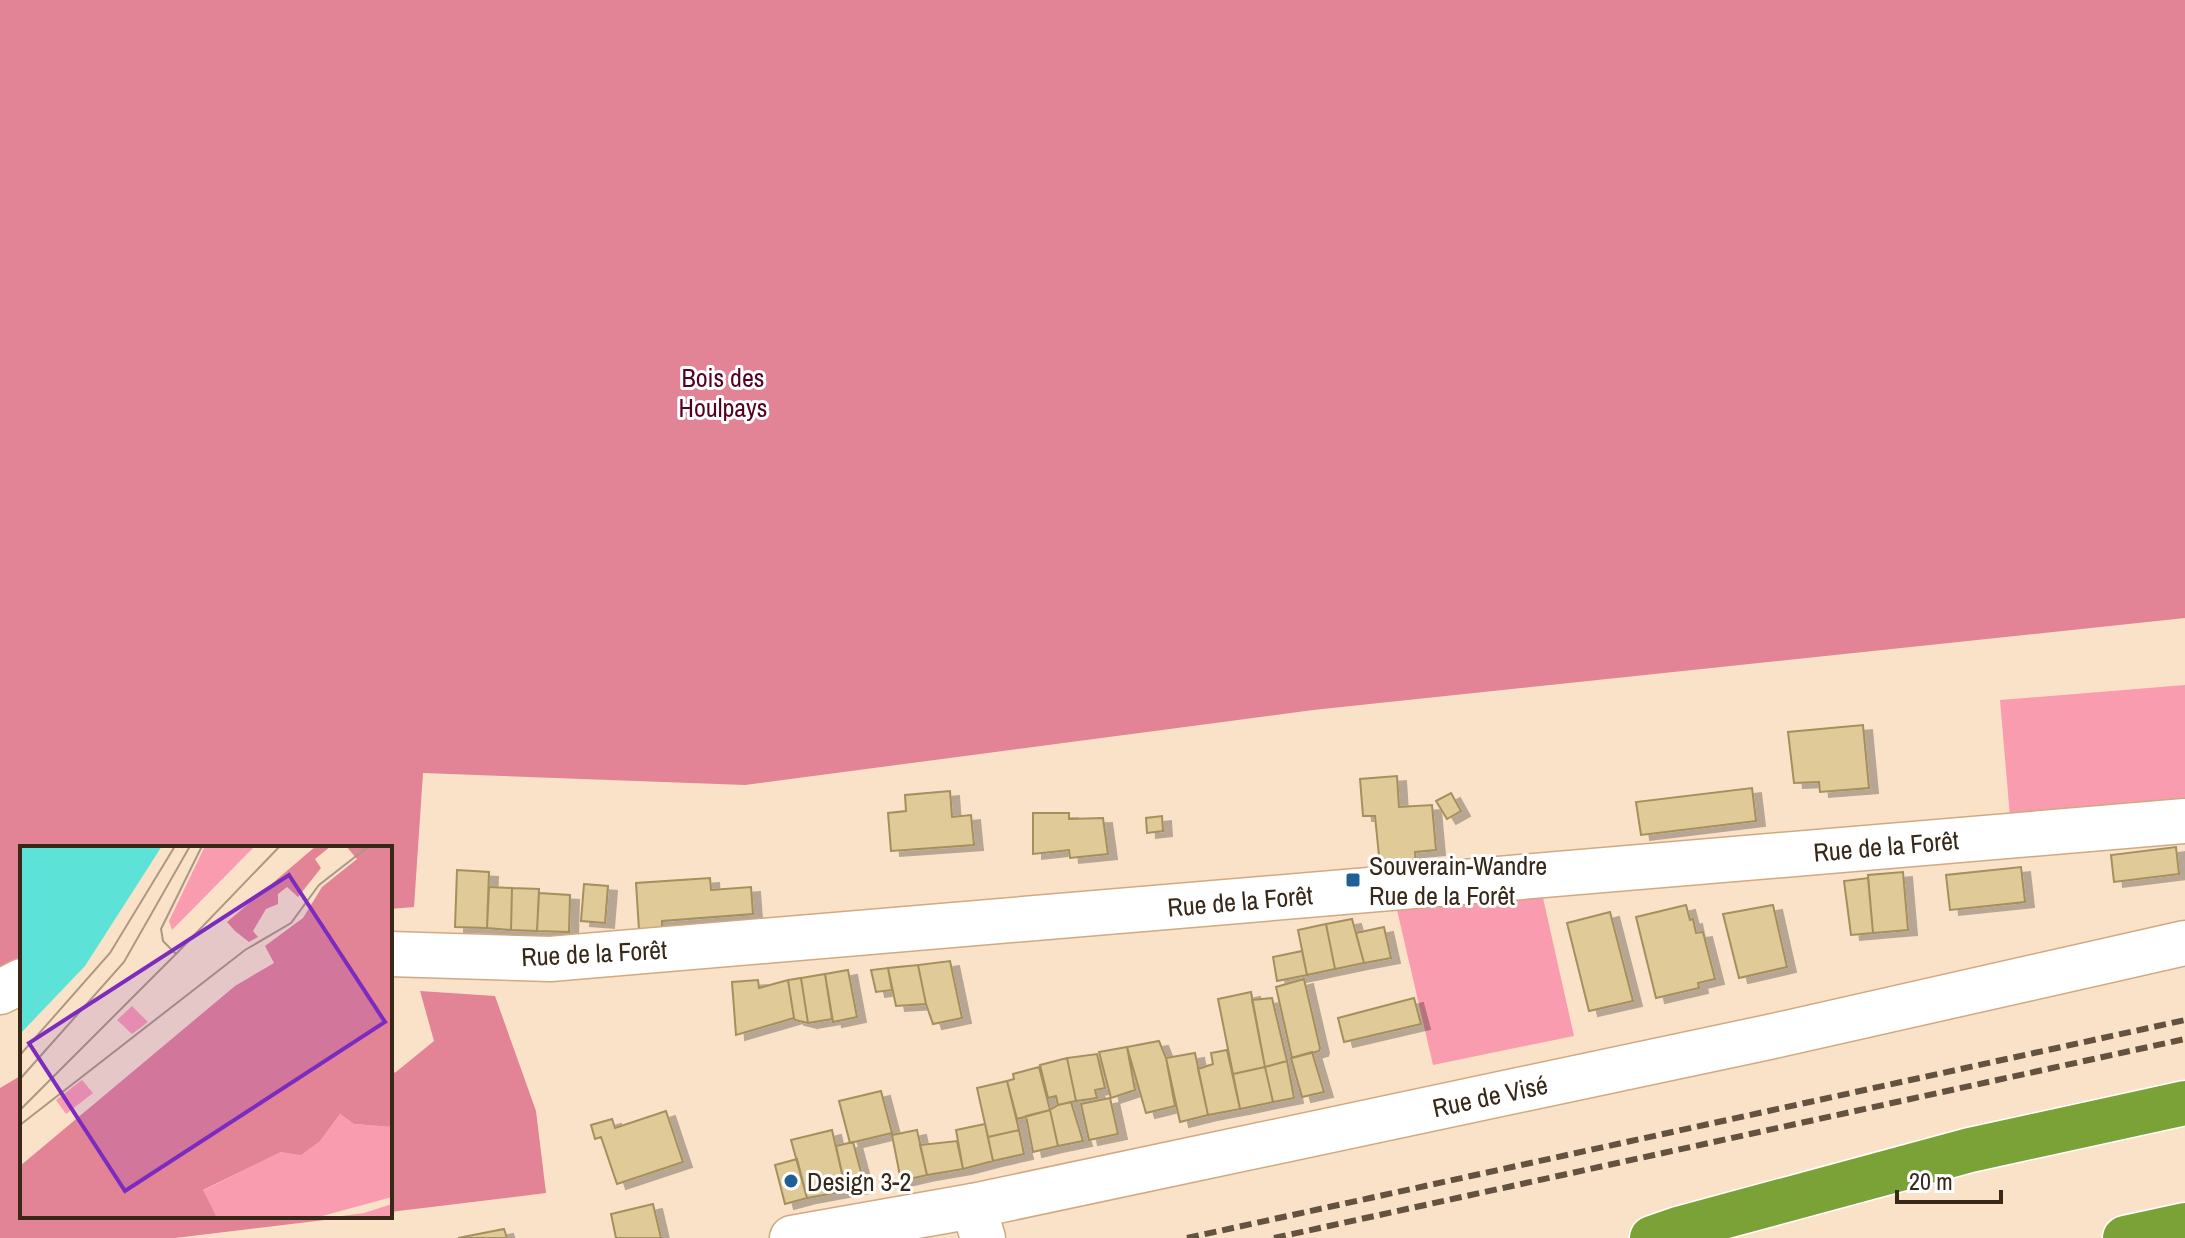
<svg xmlns="http://www.w3.org/2000/svg" width="2185" height="1238" viewBox="0 0 2185 1238" font-family="'Archivo Narrow',sans-serif">
<style>
.green{fill:#fa9caf}
.forest{fill:#e28396}
.building{fill:#e0ca97;stroke:#a48f5e;stroke-width:2;filter:url(#shadow)}
.lines{fill:none;stroke-linecap:round;stroke-linejoin:round}
.tertiary-casing{stroke:#d1a981;stroke-width:47}
.secondary-casing{stroke:#d1a981;stroke-width:47}
.motorway-casing{stroke:#fff;stroke-width:47}
.tertiary{stroke:#fff;stroke-width:44}
.secondary{stroke:#fff;stroke-width:44}
.motorway{stroke:#7aa237;stroke-width:44}
.rail{stroke:#645240;stroke-width:6;stroke-dasharray:12 6;stroke-linecap:butt}
.poi-dot{fill:#1e6096;stroke:#fff;stroke-width:3}
.labels{text-anchor:middle;dominant-baseline:central;stroke-width:6;stroke-linejoin:round;paint-order:stroke}
.park-label{font-size:26px;fill:#550020;stroke:#fff}
.street-label{font-size:26px;fill:#372818;stroke:#fff}
.poi-label{font-size:26px;fill:#372818;stroke:#fff;text-anchor:start}
.inset-road{fill:none;stroke:#ac9882;stroke-width:2}
.view{fill:#7b2cbf;fill-opacity:0.15;stroke:#7b2cbf;stroke-width:4}
.inset-edge{fill:none;stroke:#372818;stroke-width:4}
</style>
<defs>
<filter id="shadow"><feDropShadow dx="9" dy="5" stdDeviation="0" flood-color="#0004"/></filter>
</defs>
<rect width="100%" height="100%" fill="#fae2c9"/>
<path class="green" d="M2185,685V804L2010,817L2000,700Z
M1543,898L1574,1036L1433,1065L1397,910Z"/>
<path class="forest" d="M0,0H2185V618L1313,710L745,785L423,773L414,907L390,909V848H22V958L0,968Z
M420,991L495,996L536,1111L546,1193L390,1212V1074L396,1072L434,1041Z
M22,1075V1216H358L175,1238H0V1088Z"/>
<path class="building" d="M1863,725L1869,788L1820,792L1819,782L1794,783L1788,732Z
M1397,776L1399,807L1432,805L1436,850L1415,852L1416,864L1380,866L1375,816H1363L1360,779Z
M1752,788L1756,821L1641,835L1636,802Z
M950,791L952,817L971,815L974,845L891,851L888,813L906,811L905,795Z
M1451,793L1461,811L1447,819L1436,801Z
M1033,813H1069V819L1103,818L1108,854L1070,858L1069,850L1033,854Z
M1162,816L1163,831L1147,833L1146,818Z
M2176,847L2179,874L2114,882L2111,855Z
M2021,867L2025,902L1950,910L1946,875Z
M457,870L489,872L487,928L455,927Z
M1903,872L1908,930L1873,933L1868,875Z
M710,878L711,890L751,887L753,914L662,921V928L639,930L636,883Z
M1868,878L1873,933L1851,935L1844,881Z
M584,884L608,886L605,923L581,921Z
M489,887L512,888L511,930L487,928Z
M512,888L539,889L537,931L511,930Z
M539,893L570,895L569,932L537,931Z
M1686,905L1690,920L1693,919L1696,933L1703,932L1715,979L1698,983L1699,988L1656,998L1636,917Z
M1773,905L1787,967L1739,978L1723,914Z
M1610,912L1633,1001L1589,1011L1567,923Z
M1352,919L1364,963L1335,969L1326,924Z
M1326,924L1335,969L1307,975L1298,930Z
M1384,927L1391,958L1364,963L1356,933Z
M1302,951L1307,975L1277,981L1273,957Z
M950,961L962,1018L933,1024L926,1004L918,965Z
M918,965L926,1004L896,1006L888,968Z
M888,968L892,990L876,992L871,970Z
M848,970L857,1017L833,1022L825,974Z
M825,974L832,1019L808,1023L801,978Z
M801,978L808,1023L795,1020L794,1018L788,980Z
M1304,979L1320,1048L1319,1051L1292,1058L1276,987Z
M758,980L759,988L788,980L794,1018L736,1035L732,982Z
M1251,992L1265,1067L1233,1074L1218,999Z
M1272,998L1287,1061L1265,1067L1252,1000Z
M1414,998L1421,1024L1344,1042L1338,1018Z
M1159,1041L1166,1058L1175,1106L1146,1113L1127,1047Z
M1127,1047L1135,1090L1111,1098L1099,1052Z
M1227,1050L1240,1109L1208,1115L1198,1069L1213,1064L1211,1053Z
M1312,1052L1324,1092L1302,1097L1291,1058Z
M1195,1053L1208,1115L1180,1122L1166,1058Z
M1097,1054L1105,1088L1095,1090L1097,1098L1076,1101L1067,1058Z
M1067,1058L1076,1101L1058,1105L1056,1096L1048,1098L1040,1065Z
M1287,1061L1294,1098L1273,1102L1265,1067Z
M1039,1067L1050,1110L1017,1119L1007,1081L1014,1079L1013,1074Z
M1265,1067L1273,1102L1240,1109L1233,1074Z
M1007,1081L1019,1130L988,1137L977,1088Z
M881,1091L892,1133L850,1143L839,1101Z
M1110,1098L1118,1134L1089,1140L1081,1104Z
M1071,1102L1083,1141L1058,1146L1050,1110L1058,1105Z
M1050,1110L1058,1146L1033,1152L1026,1116Z
M666,1111L683,1162L617,1184L601,1137L595,1139L591,1125L612,1119L615,1128Z
M985,1124L993,1161L963,1169L956,1130Z
M832,1130L846,1191L807,1198L791,1140Z
M917,1130L927,1175L901,1181L892,1135Z
M1019,1130L1024,1154L993,1161L988,1137Z
M957,1141L963,1169L927,1175L920,1145Z
M853,1142L865,1187L846,1191L836,1146Z
M797,1159L807,1198L785,1204L775,1165Z
M653,1204L661,1238H616L611,1214Z
M504,1229L507,1238H458Z"/>
<g class="lines">
<g class="tertiary-casing">
<path id="tertiary" d="M792,1238L973,1206"/>
</g>
<g class="secondary-casing">
<path id="secondary" d="M390,954L550,959L2185,821
M0,992L22,981
M983,1238L973,1206L1769,1037L2185,943"/>
</g>
<g class="motorway-casing">
<path id="motorway" d="M1652,1238L1678,1229L1970,1150L2185,1103
M2125,1238L2185,1225"/>
</g>
<use href="#tertiary" class="tertiary"/>
<use href="#secondary" class="secondary"/>
<use href="#motorway" class="motorway"/>
<path class="rail" d="M1187,1238L2185,1020
M1274,1238L2185,1039"/>
</g>
<g class="poi-dot">
<rect x="1345" y="872" width="16" height="16" rx="4"/>
<circle cx="791" cy="1181" r="8"/>
</g>
<g class="labels">
<g class="park-label">
<text x="723" y="377">Bois des<tspan x="723" dy="30">Houlpays</tspan></text>
</g>
<g class="street-label">
<text transform="translate(1886 846) rotate(-5)">Rue de la Forêt</text>
<text transform="translate(1240 901) rotate(-5)">Rue de la Forêt</text>
<text transform="translate(594 953) rotate(-3)">Rue de la Forêt</text>
<text transform="translate(1490 1096) rotate(-12)">Rue de Visé</text>
</g>
<g class="poi-label">
<text x="1369" y="865">Souverain-Wandre<tspan x="1369" dy="30">Rue de la Forêt</tspan></text>
<text x="807" y="1181">Design 3-2</text>
</g>
</g>
<g transform="translate(20 846)">
<rect width="372" height="372" fill="#fae2c9"/>
<path d="M185,0H235L152,84L149,75ZM112,160L128,176L112,188L97,174ZM62,234L73,247L46,268L36,254ZM320,268L334,278L372,281V351L295,372H197L182,345L261,306L300,295ZM372,358V372H307L344,367Z" fill="#fa9caf"/>
<path d="M296,0H311L295,13L301,22L278,51L267,41L258,48V58L246,63L233,85L238,91L229,96L215,85L207,76ZM326,0H372V281L334,278L320,268L300,295L281,309L261,306L183,344L197,372H0V320L215,140L254,117L245,100L283,72L302,41L337,13Z" fill="#e28396"/>
<path d="M0,0H142L65,120L0,188Z" fill="#5ce2d7"/>
<path class="inset-road" d="M156,108L260,0M0,209L90,107L155,0M0,233L104,116L170,0M0,264L156,108L143,95L141,83L182,0M0,279L225,104L271,77L299,39L349,0"/>
<path class="view" d="M269,29L365,176L105,345L9,197Z"/>
<rect width="372" height="372" class="inset-edge"/>
</g>
<path d="M1897 1190v12h104v-12" fill="none" stroke="#372818" stroke-width="4"/>
<text x="1909" y="1190" font-size="24" fill="#372818" stroke="#ffffff" stroke-width="6" paint-order="stroke">20 m</text>
</svg>
